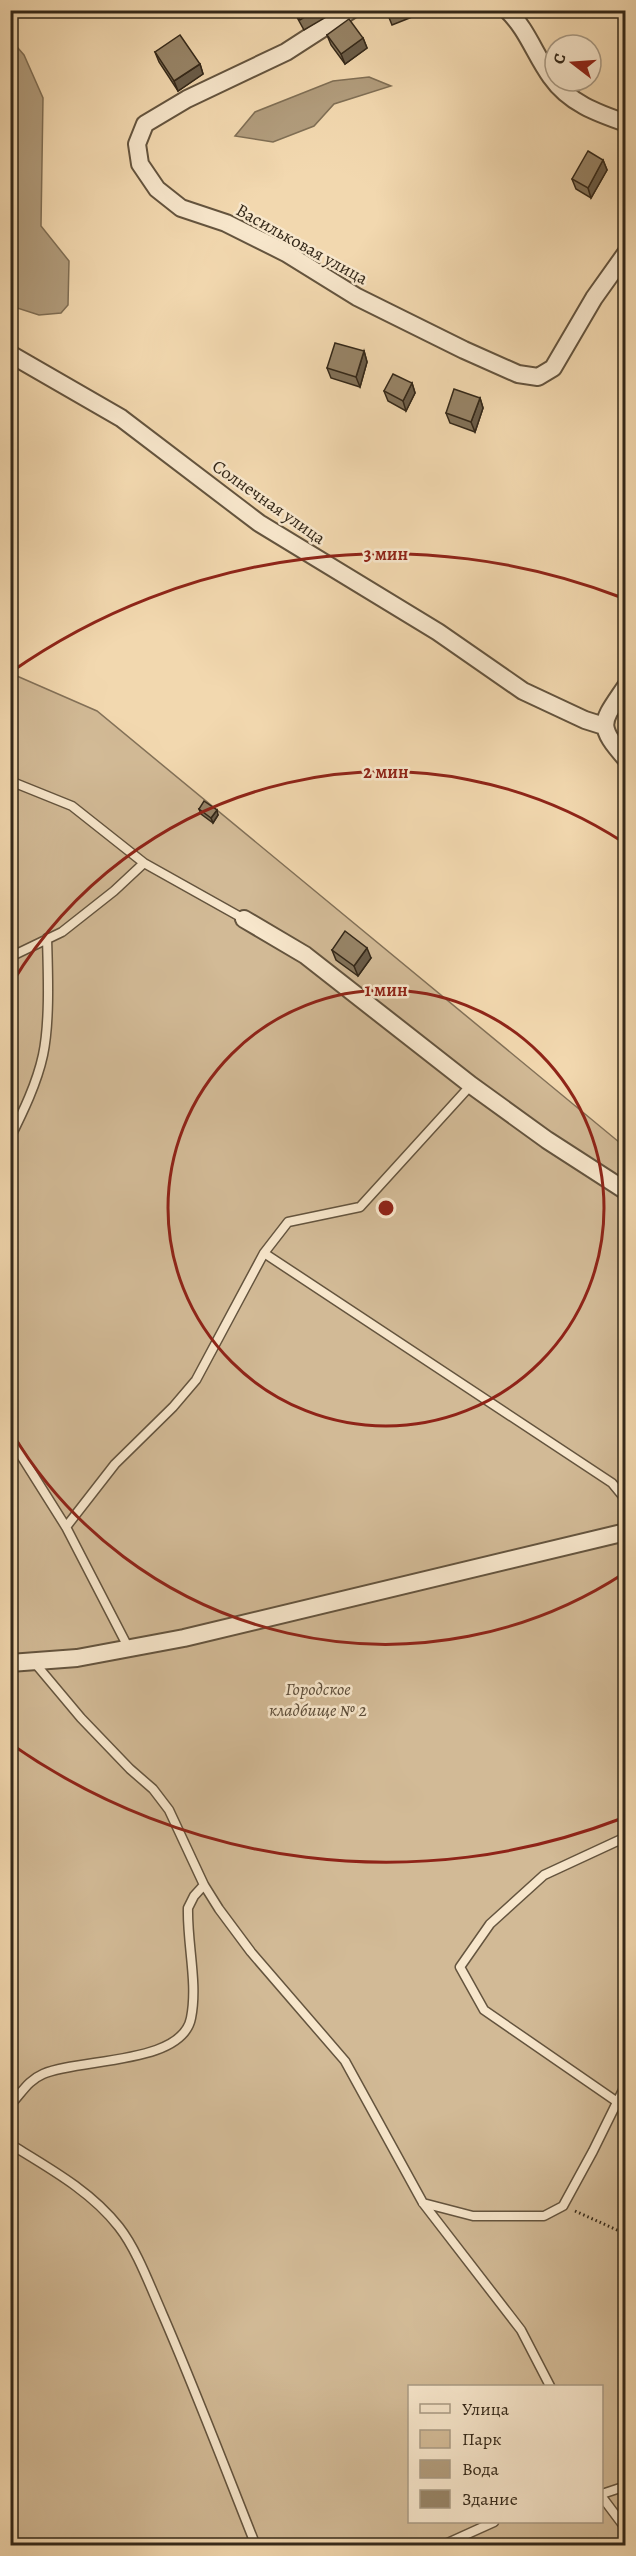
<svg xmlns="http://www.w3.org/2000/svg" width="636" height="2556" viewBox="0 0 636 2556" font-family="Alegreya,serif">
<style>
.green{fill:#d2ba96;stroke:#837158;stroke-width:1.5;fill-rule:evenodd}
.water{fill:#b19c7c;stroke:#7f6e54;stroke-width:1.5}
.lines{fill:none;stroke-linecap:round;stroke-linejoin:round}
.service-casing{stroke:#64543e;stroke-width:11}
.minor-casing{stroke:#64543e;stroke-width:20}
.path{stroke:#342819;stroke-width:3;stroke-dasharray:1.5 3;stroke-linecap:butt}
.service{stroke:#f7e6cb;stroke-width:8}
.minor{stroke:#f7e6cb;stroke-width:16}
.wall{fill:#827259;stroke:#342819;stroke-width:1.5}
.shaded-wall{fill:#6a5c48;stroke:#342819;stroke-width:1.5}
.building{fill:#978467;stroke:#342819;stroke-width:1.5}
.ring{fill:none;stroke:#8f2418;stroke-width:3}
.labels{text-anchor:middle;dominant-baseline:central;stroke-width:5;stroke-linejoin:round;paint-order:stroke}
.street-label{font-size:18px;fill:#342819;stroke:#f7e6cb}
.park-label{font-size:18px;font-style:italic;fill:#5c4c38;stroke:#f7e6cb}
.centre{fill:#8f2418;stroke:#f7e6cb;stroke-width:3}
.ring-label{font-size:18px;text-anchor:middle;font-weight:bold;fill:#8f2418;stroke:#f7e6cb;stroke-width:5;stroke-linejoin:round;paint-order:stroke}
</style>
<rect width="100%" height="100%" fill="#f2d8af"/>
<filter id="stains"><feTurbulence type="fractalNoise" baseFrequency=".00333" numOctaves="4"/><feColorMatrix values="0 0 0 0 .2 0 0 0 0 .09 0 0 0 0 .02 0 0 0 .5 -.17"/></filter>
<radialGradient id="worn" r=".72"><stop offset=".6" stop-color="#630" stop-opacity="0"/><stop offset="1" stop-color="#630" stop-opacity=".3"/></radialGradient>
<path class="green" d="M10,673L97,711L625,1147V2545H11ZM410,2386H602V2522H410Z"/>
<path class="water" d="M11,40L24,55L43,98L41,226L69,261L68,305L61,313L39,315L11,306Z
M369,77L391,86L334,104L314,126L273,142L235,136L255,112L333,81Z"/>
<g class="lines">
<g class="service-casing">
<path id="service" d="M10,781L72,806L144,863
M10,957L62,932L114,891L144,863L244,919
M10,1138C23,1112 37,1083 43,1055C50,1022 48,973 47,938
M264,1253L612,1483L626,1500
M10,1438L66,1527L128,1647
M66,1527L115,1464L173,1407L196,1380L264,1253L288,1222L360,1207L471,1085
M34,1662L81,1718L130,1769L153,1789L169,1810L204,1885L219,1909L251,1952L345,2061L423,2203L521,2330L550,2386
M626,1837L544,1875L490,1924L460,1967L484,2010L626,2108
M10,2105C22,2093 27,2081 43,2074C79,2058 182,2065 191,2018C198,1983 187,1944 188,1908L194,1896L204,1885
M10,2144C49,2168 91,2191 119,2227C137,2250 150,2286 162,2313C195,2389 225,2468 256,2546
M423,2203L473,2216H544L563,2206L593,2151L626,2084
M602,2494L626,2486
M602,2497L626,2529
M441,2546L494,2522"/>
</g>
<g class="minor-casing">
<path id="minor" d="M351,10L286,52L187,99L145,124L137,144L140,164L157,189L181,208L226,223L286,253L357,297L464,350L518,374L538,377L553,368L594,298L626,253
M507,10C527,29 535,55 551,77C569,103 597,113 626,123
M10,354L121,418L259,523L438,632L523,691L585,720L604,726
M626,686C602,722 595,724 626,759
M244,919L305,955L471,1085L547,1140L626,1191
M10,1663L77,1658L184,1638L626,1532"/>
</g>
<path class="path" d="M575,2211L626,2234"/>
<use href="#service" class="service"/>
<use href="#minor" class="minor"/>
</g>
<path class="wall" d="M293,10H326L328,16L304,30Z
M386,10H409L412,17L392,25Z
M327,35L363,38L367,48L345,64L331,45Z
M155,52L200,64L203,74L178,91L159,62Z
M603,160L607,170L591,198L576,189L572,179Z
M364,351L367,362L360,387L331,378L327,368Z
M412,383L415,393L406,411L388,401L384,391Z
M480,398L483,408L475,432L450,423L446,413Z
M199,809L218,815L213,823L201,814Z
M332,950L371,958L358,976L336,960Z"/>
<path class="shaded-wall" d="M363,38L367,48L345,64L341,54Z
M200,64L203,74L178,91L174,81Z
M603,160L607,170L591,198L588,188Z
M364,351L367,362L360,387L356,377Z
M412,383L415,393L406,411L403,401Z
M480,398L483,408L475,432L471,422Z
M217,810L218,815L213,823L211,818Z
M367,948L371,958L358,976L354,966Z"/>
<path class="building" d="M295,10H316L300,20Z
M387,10H400L388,15Z
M349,19L363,38L341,54L327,35Z
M180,35L200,64L174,81L155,52Z
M588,151L603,160L588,188L572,179Z
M335,343L364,351L356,377L327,368Z
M393,374L412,383L403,401L384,391Z
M454,389L480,398L471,422L446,413Z
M204,801L217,810L211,818L199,809Z
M345,931L367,948L354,966L332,950Z"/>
<g class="ring">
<circle cx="386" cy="1208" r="218"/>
<path d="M623 1574A436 436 0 0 1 12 1433M12 983A436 436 0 0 1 623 842"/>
<path d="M620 1819A654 654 0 0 1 11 1744M11 672A654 654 0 0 1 620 597"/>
</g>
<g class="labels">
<g class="street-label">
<text transform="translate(302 244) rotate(29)">Васильковая улица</text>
<text transform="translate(269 502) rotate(35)">Солнечная улица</text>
</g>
<g class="park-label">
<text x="318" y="1689">Городское<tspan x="318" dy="21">кладбище № 2</tspan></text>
</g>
</g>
<circle cx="386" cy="1208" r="9" class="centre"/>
<g class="ring-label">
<text x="386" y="560">3 мин</text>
<text x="386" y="778">2 мин</text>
<text x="386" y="996">1 мин</text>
</g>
<rect width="636" height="2556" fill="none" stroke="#f2d8af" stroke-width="36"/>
<rect x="12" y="12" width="612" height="2532" fill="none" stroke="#342819" stroke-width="3"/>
<rect x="18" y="18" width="600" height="2520" fill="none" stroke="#342819" stroke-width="1.5"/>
<rect x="408" y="2385" width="195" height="138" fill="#f7e6cb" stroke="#a99a84" stroke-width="1.5"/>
<rect x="420" y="2404" width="30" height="9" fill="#f7e6cb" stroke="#a99a84" stroke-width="1.5"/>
<text x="462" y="2415" font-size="18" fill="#342819">Улица</text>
<rect x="420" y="2430" width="30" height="18" fill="#d2ba96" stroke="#a99a84" stroke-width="1.5"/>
<text x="462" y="2445" font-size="18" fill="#342819">Парк</text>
<rect x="420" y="2460" width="30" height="18" fill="#b19c7c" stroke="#a99a84" stroke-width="1.5"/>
<text x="462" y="2475" font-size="18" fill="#342819">Вода</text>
<rect x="420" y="2490" width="30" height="18" fill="#978467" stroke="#a99a84" stroke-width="1.5"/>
<text x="462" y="2505" font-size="18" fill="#342819">Здание</text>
<g transform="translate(573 63) rotate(287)"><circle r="28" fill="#f7e6cb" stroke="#a99a84" stroke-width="1.5"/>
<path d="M0-4.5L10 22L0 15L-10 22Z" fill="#8f2418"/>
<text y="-9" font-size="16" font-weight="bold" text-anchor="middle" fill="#342819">С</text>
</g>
<rect width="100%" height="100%" filter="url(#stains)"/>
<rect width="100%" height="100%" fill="url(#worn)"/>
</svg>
